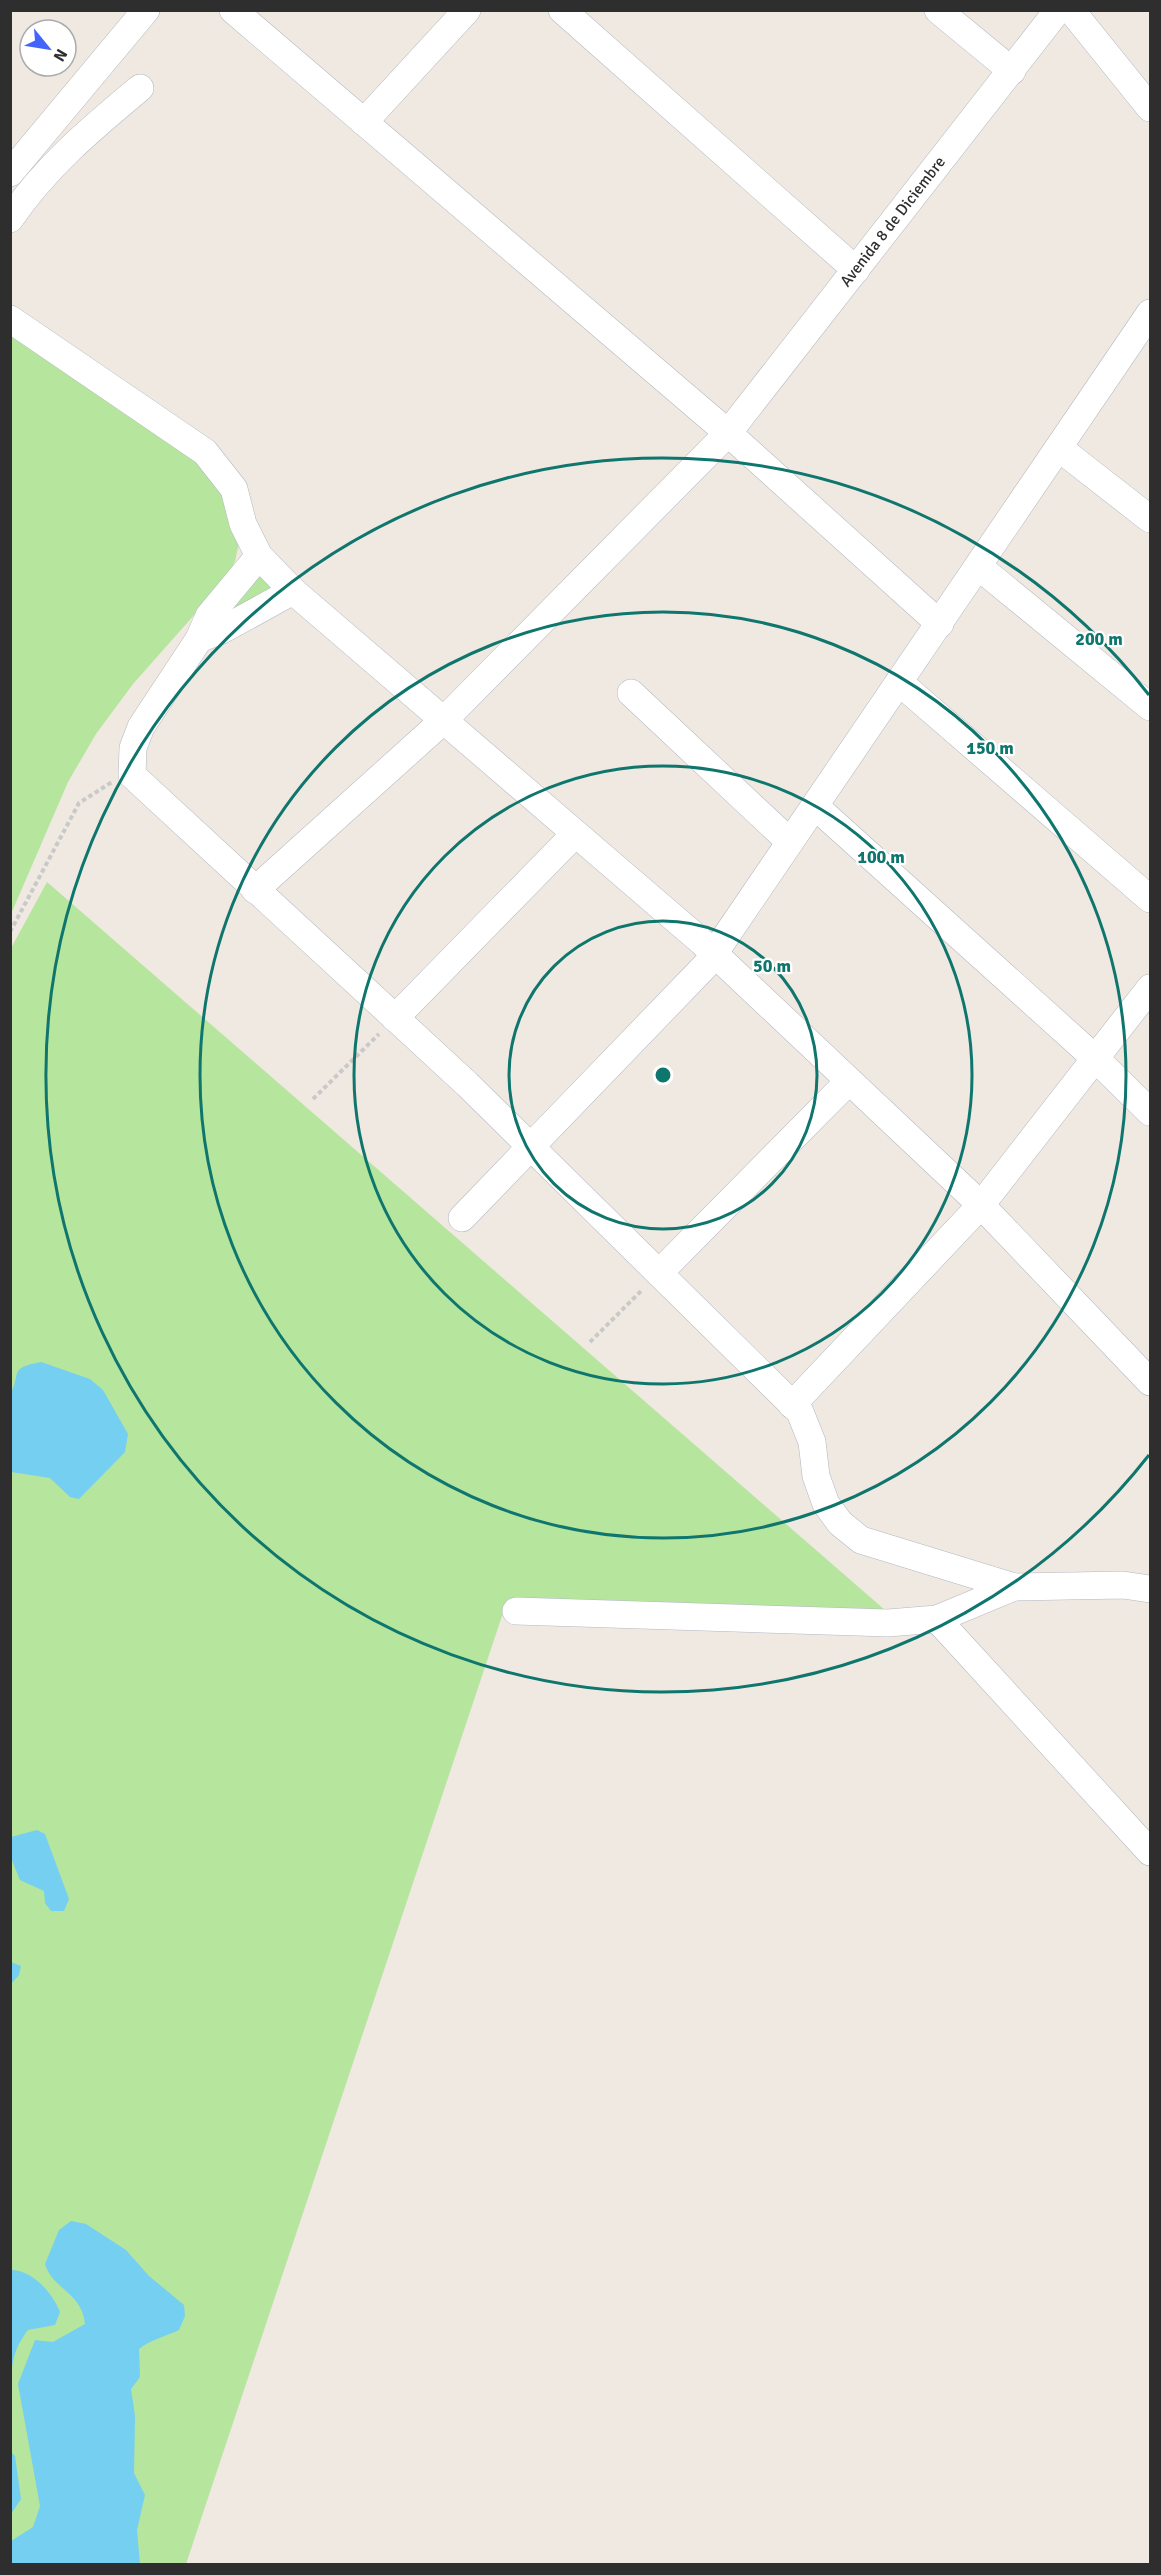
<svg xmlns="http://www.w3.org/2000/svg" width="1161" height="2575" viewBox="0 0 1161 2575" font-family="Signika,sans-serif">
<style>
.green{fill:#b6e59e}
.water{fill:#75cff0}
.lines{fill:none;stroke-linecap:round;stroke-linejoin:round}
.minor-casing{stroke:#b4b7c1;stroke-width:28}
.path{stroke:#c9c9c9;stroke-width:4;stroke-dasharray:4.5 3;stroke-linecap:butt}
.minor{stroke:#fff;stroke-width:27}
.ring{fill:none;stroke:#0f766e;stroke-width:3}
.labels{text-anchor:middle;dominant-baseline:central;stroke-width:4.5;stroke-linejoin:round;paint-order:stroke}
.street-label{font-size:16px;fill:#2e2e2e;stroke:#fff}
.centre{fill:#0f766e;stroke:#fff;stroke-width:3}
.ring-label{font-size:18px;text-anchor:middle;font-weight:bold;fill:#0f766e;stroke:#fff;stroke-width:4.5;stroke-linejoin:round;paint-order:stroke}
</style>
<rect width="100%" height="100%" fill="#efe9e1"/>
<path class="green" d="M11,332L196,459L228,499L239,543L235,561L226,579L133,684L96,734L68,782L11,914Z
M259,572L272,588L228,616Z
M47,882L885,1610L506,1604L186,2564H11L10,950Z"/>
<path class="water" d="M41,1362L90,1379L103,1390L128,1434L125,1452L79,1499L70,1497L50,1478L11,1472L10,1394C22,1374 7,1368 41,1362Z
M37,1830L45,1834L69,1899L64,1911H51L45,1903L44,1891L20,1880L11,1858V1837Z
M11,1962L21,1966L19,1975L11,1984Z
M71,2221L86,2224L126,2250L149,2276L184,2305L185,2316L179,2330C164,2337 152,2339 139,2349L140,2377L131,2389L135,2416L134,2473L145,2495L137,2530L140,2564H11V2541L33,2527L40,2506L18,2384L35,2340L53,2342L85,2324C82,2292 53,2290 45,2264L59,2230Z
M11,2270C32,2270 52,2292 60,2312L55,2325L28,2330C14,2348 11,2364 11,2386Z
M11,2452L15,2456L21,2499L11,2514Z"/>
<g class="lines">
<g class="minor-casing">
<g id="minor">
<path d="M233,10L728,433L940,624"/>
<path d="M562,10L856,270"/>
<path d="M938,10L1012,71"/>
<path d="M1071,10L1150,108"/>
<path d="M364,122L467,10"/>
<path d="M10,173L146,10"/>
<path d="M10,219C46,166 92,128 140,88"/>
<path d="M10,319L205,452L234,489L243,524L259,556L293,591L702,942L981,1205L1150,1382"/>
<path d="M1059,448L1150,519"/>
<path d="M259,556L209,616L199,639L141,727L133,748L132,775L467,1084L800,1412L812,1442L816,1476L826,1504L840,1523L861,1540L1014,1587"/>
<path d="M978,566L1150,707"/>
<path d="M199,639L222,630L293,591"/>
<path d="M899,682L1150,899"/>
<path d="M631,693L790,842"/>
<path d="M815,806L1097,1060L1150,1112"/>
<path id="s1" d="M255,890L445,719L728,433L1058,10"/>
<path d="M395,1018L574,835"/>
<path d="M462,1218L707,964L1150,313"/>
<path d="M659,1273L849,1081"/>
<path d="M792,1405L981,1205L1150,988"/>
<path d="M516,1611L888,1623L937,1619L1014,1587L1123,1585L1150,1589"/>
<path d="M937,1619L1150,1852"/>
</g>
</g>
<path class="path" d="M10,932L79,803L112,782
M313,1099L379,1034
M590,1342L643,1289"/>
<use href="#minor" class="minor"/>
</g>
<g class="ring">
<circle cx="663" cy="1075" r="154"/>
<circle cx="663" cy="1075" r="309"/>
<circle cx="663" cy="1075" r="463"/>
<path d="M1149 1455A617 617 0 1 1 1149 695"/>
</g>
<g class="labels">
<g class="street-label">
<text stroke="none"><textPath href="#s1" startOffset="926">Avenida 8 de Diciembre</textPath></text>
</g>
</g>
<circle cx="663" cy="1075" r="9" class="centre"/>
<g class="ring-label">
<text x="1099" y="645">200 m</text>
<text x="990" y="754">150 m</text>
<text x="881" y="863">100 m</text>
<text x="772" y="972">50 m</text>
</g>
<rect width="1161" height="2575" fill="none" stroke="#2e2e2e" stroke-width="24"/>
<g transform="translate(48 48) rotate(120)"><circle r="28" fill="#ffffff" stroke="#ababab" stroke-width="1.5"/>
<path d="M0-4.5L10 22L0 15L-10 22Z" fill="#4264fb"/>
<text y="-9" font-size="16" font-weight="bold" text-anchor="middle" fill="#2e2e2e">N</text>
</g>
</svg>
